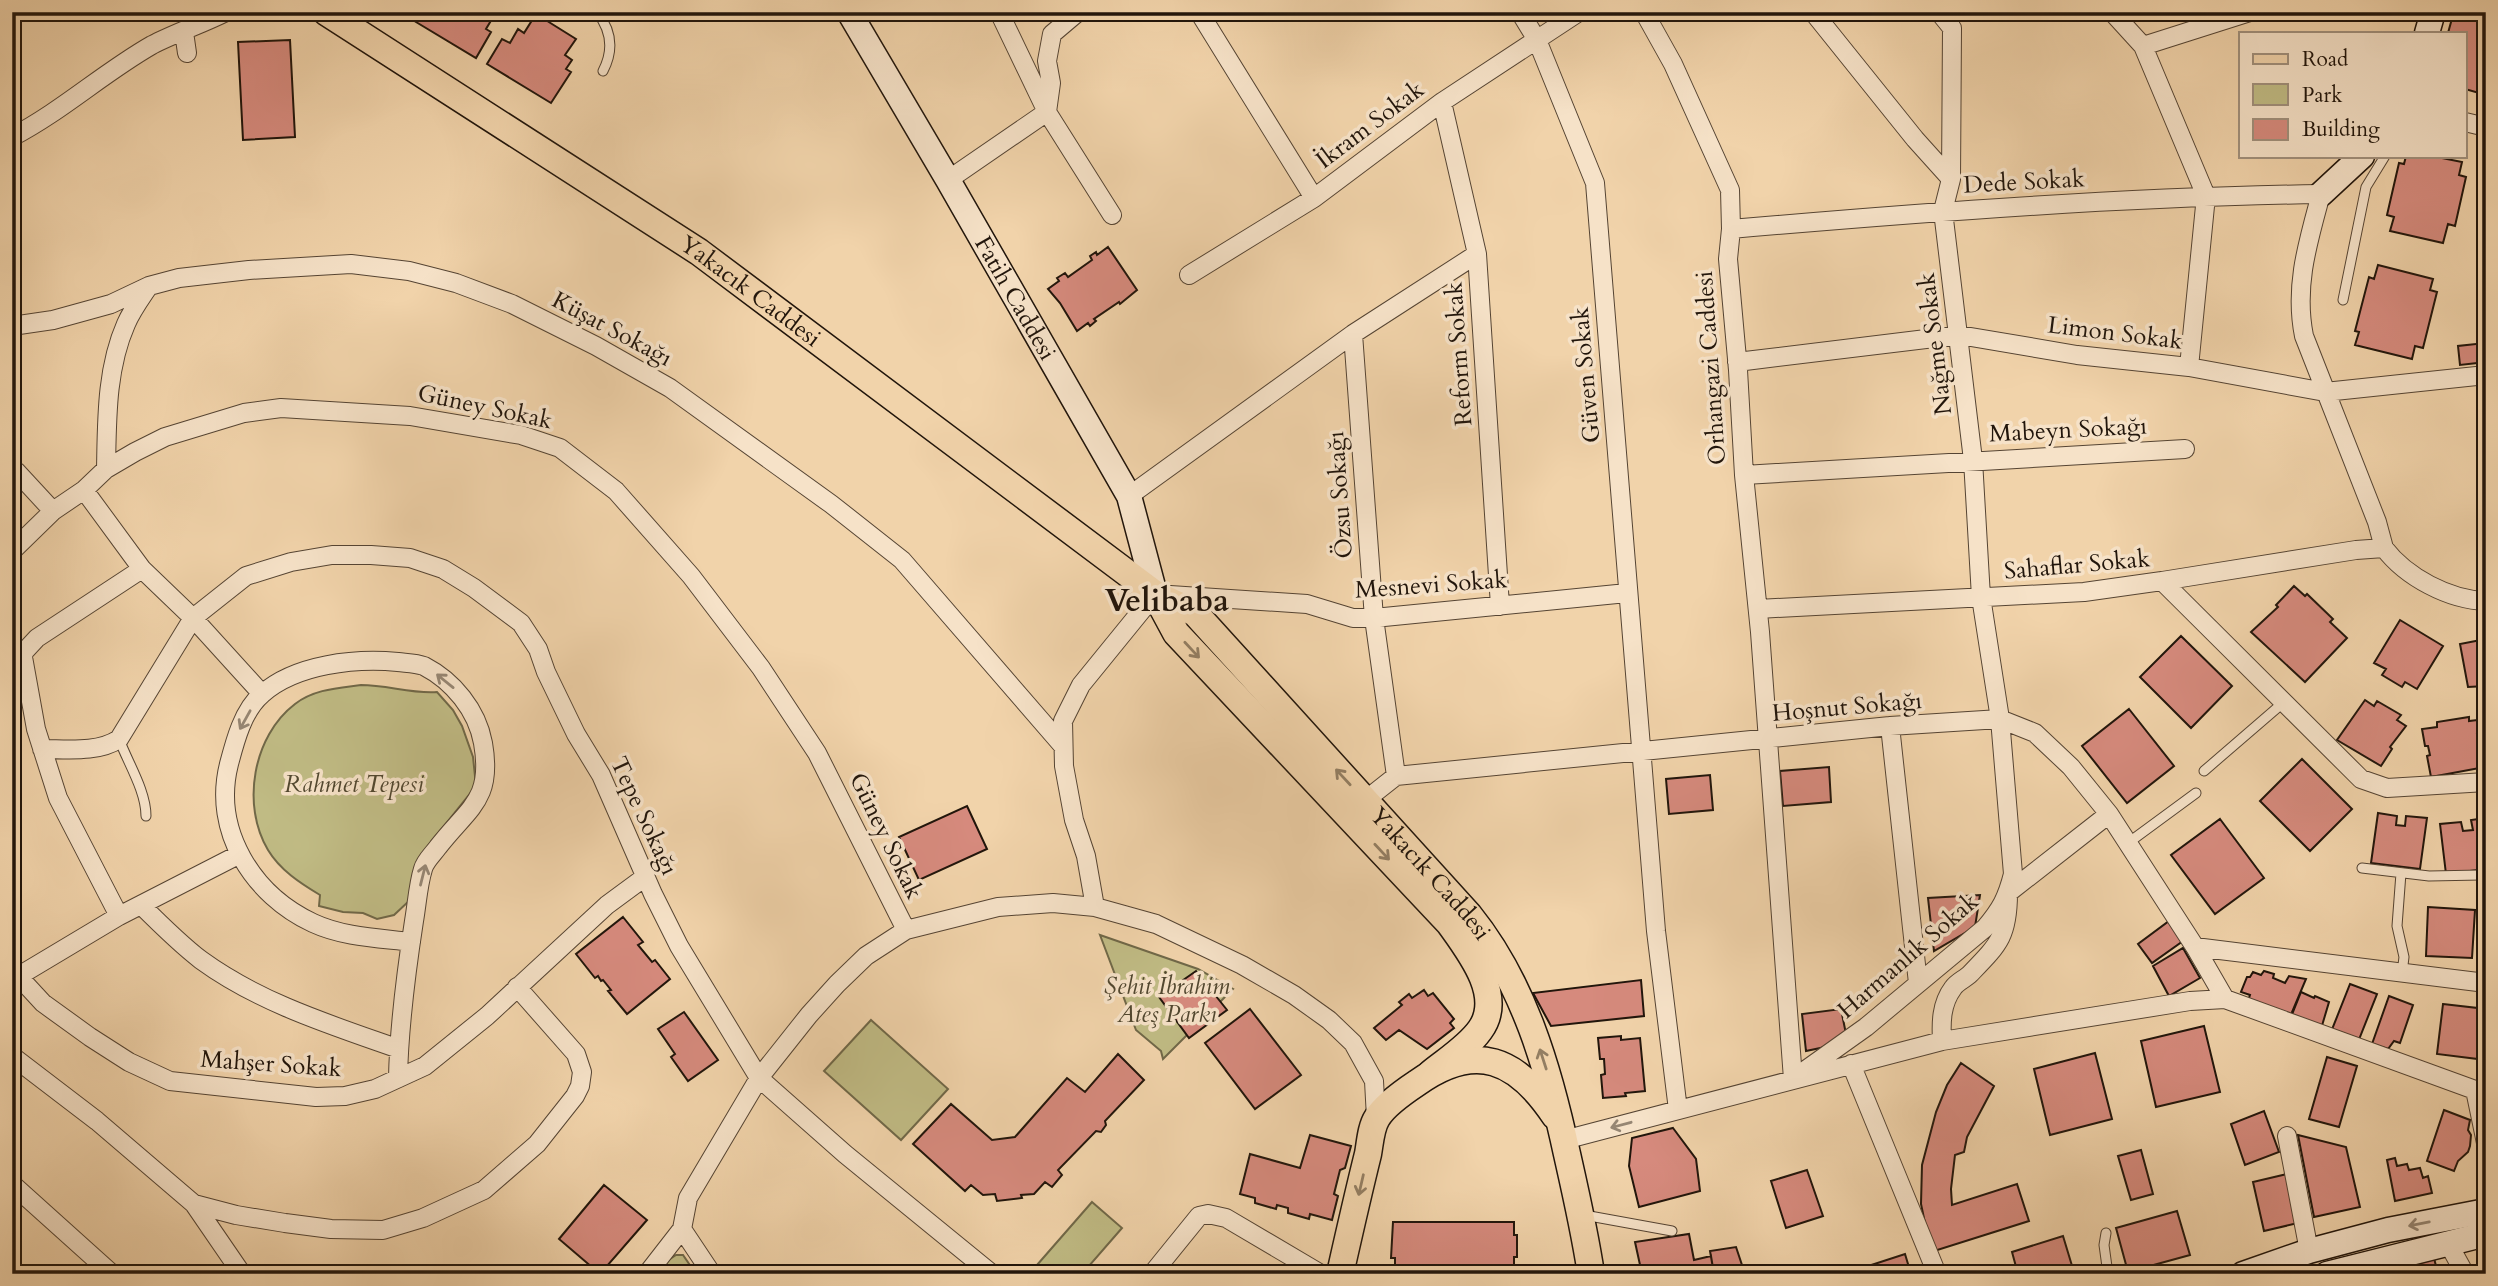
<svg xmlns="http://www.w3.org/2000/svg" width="2498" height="1286" viewBox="0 0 2498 1286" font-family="Cardo,serif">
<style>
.green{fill:#c0bb84;stroke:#706848;stroke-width:2}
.building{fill:#d68a7d;stroke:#21150b;stroke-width:2}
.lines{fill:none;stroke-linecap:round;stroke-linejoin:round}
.lane-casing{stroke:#543;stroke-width:11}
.street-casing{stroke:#543;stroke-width:20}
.secondary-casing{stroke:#21150b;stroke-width:27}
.primary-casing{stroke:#21150b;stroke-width:29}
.lane{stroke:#f6e2c8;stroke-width:9}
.street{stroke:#f6e2c8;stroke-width:18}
.secondary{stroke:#f6e2c8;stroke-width:24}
.primary{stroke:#f1d3aa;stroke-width:26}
.oneway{stroke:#937e62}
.oneway2{stroke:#968673}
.labels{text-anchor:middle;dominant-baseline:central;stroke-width:7;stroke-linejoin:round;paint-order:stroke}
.street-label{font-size:24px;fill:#21150b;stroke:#f6e2c8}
.park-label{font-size:24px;font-style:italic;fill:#51472f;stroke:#f6e2c8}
.district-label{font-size:32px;font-weight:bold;fill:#21150b;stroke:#f6e2c8}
</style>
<rect width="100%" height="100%" fill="#f1d3aa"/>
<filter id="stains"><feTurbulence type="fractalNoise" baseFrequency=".00286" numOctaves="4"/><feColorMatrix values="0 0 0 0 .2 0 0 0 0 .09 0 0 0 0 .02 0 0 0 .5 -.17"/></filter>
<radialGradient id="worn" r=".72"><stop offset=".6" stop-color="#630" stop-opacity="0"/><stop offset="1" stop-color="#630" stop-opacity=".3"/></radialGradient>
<path class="green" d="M361,685C388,685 411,694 437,692L453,710L462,726L473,757L476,786L428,846L409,901L394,915L377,919L363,913L343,912L319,906L320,895C300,883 280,870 268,850C241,805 253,736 295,704C314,689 339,688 361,685Z
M1100,935L1198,969L1233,989L1163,1059L1161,1051L1136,1030Z
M871,1020L948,1089L901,1140L824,1071Z
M1092,1202L1122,1228L1082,1274H1047L1037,1265Z
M676,1255H683L696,1274H658L667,1261Z"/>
<path class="building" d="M415,12H491L495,14L486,29L491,32L476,58L411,19Z
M2459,12H2486V95L2465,89V33H2448L2453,15L2458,16Z
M536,14L576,39L565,55L572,60L566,69L571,72L551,103L487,64L502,39L510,43L518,29L524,33Z
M290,40L295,137L243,140L238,42Z
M2406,156H2432L2462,162L2459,175L2466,177L2455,226L2448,224L2443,243L2390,231L2394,217L2387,215L2399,163L2404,164Z
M1108,247L1137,290L1120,304L1119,302L1094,319L1096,321L1090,326L1088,323L1077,331L1060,303L1048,289L1059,281L1057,278L1065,273L1068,277L1092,260L1090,256L1096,252L1097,255Z
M2378,265L2433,279L2430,290L2437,292L2423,348L2415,346L2412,359L2355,345L2359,332L2355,331L2369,277L2374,279Z
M2485,343L2486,362L2460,365L2458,346Z
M2294,586L2305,596L2307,594L2333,619L2330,622L2347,638L2305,682L2251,632L2278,607L2276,605Z
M2400,620L2443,646L2417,689L2405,682L2402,687L2382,675L2386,669L2374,663Z
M2181,636L2232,686L2191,728L2140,677Z
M2486,639V686L2468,687L2460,644Z
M2365,700L2374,706L2377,701L2401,715L2397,720L2406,726L2390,747L2392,749L2381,766L2337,740Z
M2129,709L2174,766L2127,803L2082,746Z
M2469,717V721L2477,720L2479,733L2477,734L2485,767L2431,777L2427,756L2430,755L2428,746H2425L2422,729L2437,727V722Z
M2302,759L2352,809L2310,851L2260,801Z
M1829,767L1831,802L1783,806L1780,771Z
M1710,775L1713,810L1669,814L1666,779Z
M967,806L987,849L919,880L899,837Z
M2378,813L2397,816L2396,825L2405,826L2406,816L2427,818L2420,869L2371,863Z
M2486,818V869L2446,874L2440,824L2461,822L2463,831L2473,830L2471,820Z
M2220,819L2264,878L2215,914L2171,855Z
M1980,895L1975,927L1934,951L1928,898Z
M2428,907L2475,910L2472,958L2426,956Z
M623,917L643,942L638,945L652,962L655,960L670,979L627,1014L608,991L611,990L603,980L601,981L598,976L595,978L576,954Z
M2169,921L2183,941L2152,963L2138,944Z
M2183,948L2200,978L2169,996L2153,966Z
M1196,971L1227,1010L1189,1038L1159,997Z
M2264,971L2274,974L2273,978L2285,983L2289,976L2306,979L2290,1017L2248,1001L2250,995L2241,992L2247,977H2250L2253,972L2261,975Z
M1641,980L1644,1016L1551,1026L1533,993Z
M2350,984L2377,994L2358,1042L2331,1032Z
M1424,990L1428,996L1433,993L1454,1019L1450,1023L1454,1028L1427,1049L1399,1030L1386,1040L1374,1028L1402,1005L1399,1002L1409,994L1412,998Z
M2301,992L2314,998L2315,996L2329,1002L2321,1029L2291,1017Z
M2389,996L2413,1005L2400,1043L2394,1041L2388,1049L2372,1044Z
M2443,1004L2486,1009V1060L2437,1054Z
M1250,1009L1301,1075L1255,1109L1205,1043Z
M1841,1009L1846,1034L1825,1047L1806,1051L1802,1014Z
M684,1012L718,1060L688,1081L671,1057L675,1054L658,1029Z
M2204,1026L2220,1092L2156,1107L2141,1041Z
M1621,1036V1040L1640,1038L1645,1091L1625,1093L1626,1096L1603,1098L1601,1075L1605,1074L1604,1059H1600L1598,1038Z
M2095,1053L2112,1119L2050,1135L2034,1069Z
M1118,1054L1144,1080L1105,1121L1106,1125L1101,1132L1096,1131L1058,1170L1062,1175L1052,1187L1045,1182L1034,1194L1021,1195L1022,1198L997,1201L995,1194L983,1195L971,1185L965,1191L913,1144L951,1104L992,1140L1015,1137L1067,1078L1085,1092Z
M2327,1057L2357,1066L2339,1127L2309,1119Z
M1961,1063L1994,1086L1967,1137L1964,1152L1955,1155L1951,1189L1952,1205L2017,1184L2029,1221L1931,1252L1921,1204L1922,1165L1936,1112L1947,1085Z
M2444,1110L2470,1120L2468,1130L2471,1135L2470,1146L2468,1152L2458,1161L2454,1171L2427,1161Z
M2264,1111L2279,1152L2245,1165L2231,1124Z
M1673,1128L1696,1159L1700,1191L1639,1207L1629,1166L1632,1138Z
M1310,1135L1351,1146L1345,1168L1340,1170L1334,1194L1338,1196L1332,1220L1310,1214L1309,1219L1288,1213V1208L1277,1205L1276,1209L1255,1203V1198L1240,1194L1250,1154L1300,1168Z
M2298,1135L2346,1147L2360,1207L2314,1217Z
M2141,1150L2153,1194L2131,1200L2118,1156Z
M2395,1158L2397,1166L2407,1164L2409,1170L2420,1168L2423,1178L2428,1176L2432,1193L2395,1201L2387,1160Z
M1807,1170L1823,1216L1786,1228L1771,1181Z
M2287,1174L2298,1223L2264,1231L2253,1182Z
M604,1185L647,1220L600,1274L559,1239Z
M2177,1211L2190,1255L2128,1272L2116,1228Z
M1393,1222H1514V1235H1517V1257H1514V1269H1395V1258H1391Z
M1689,1234L1694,1260L1711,1256L1714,1274H1642L1635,1242Z
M2063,1236L2073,1269L2063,1272L2064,1274H2018L2012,1252Z
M2486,1246V1274H2485L2480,1247Z
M1736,1247L1745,1274H1714L1710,1251Z
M1905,1254L1911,1274H1854L1853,1271Z
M2434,1258L2438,1274H2394L2393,1268Z"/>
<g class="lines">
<g class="lane-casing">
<path id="lane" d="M597,12C612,31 614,50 603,71
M2343,300L2366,187L2385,156
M119,739C128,763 146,791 146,816
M2204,771L2284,702
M2128,843L2196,793
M2362,868L2429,876L2481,875
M2401,873L2397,926L2404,957L2402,973
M1584,1215L1672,1231
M2106,1233L2104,1245L2108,1274"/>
</g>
<g class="street-casing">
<path id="street" d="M999,12L1047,112L1112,215
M1199,12L1314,198
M1520,12L1537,40L1595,183L1656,931L1678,1110
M1644,12L1673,64L1730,190L1731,229L1728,259L1738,370L1744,475L1760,632L1793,1079
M1939,12L1952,28L1951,179
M2112,12L2143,46L2206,196L2189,367
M184,32L187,53
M2143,46L2250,12
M1442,102L1477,254L1500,606
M2465,122L2486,127
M12,137C62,111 103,73 152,45C175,33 202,24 226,12
M948,180L1047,112L1051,83L1047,61L1052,34L1078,12
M1731,229C1928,212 2124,197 2321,194C2308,242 2294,286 2304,336L2377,522L2384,548
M1189,275L1314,198L1442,102L1579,12
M12,326L53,320L111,304L149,286L179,278L249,270L351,264L409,271L456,283L512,304L596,346L670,388L831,504L902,560L1063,746
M1353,334L1374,618L1396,776
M1737,362L1959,335L2077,355L2189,367L2325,392L2486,375
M106,469C107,421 106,369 126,324C132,310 141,298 149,286
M16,471L53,511
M1744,475L2185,449
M84,490L142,569L193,618L262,694
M1129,496L1353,334L1477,254
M12,551L53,511L84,490L106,469L135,452L165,437L244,413L281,408L410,416L521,435L560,448L616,491L691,576L761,668L817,753L906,930
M2162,581L2356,550L2384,548C2406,577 2449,600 2486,601
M1758,609L2084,592L2162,581L2361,779L2387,788L2486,782
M1890,726L1918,983
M42,749C67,749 98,753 119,739L193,618L246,576L291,562L332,555H371L410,558L443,569L474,588L521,623L538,649L546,672L576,734L601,775L653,894L679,946L759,1078L845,1154L992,1274
M1358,806L1396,776L1890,726L2000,719L2035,733L2071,767L2109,814L2195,947L2225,999
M141,905C160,924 180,944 201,960C260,1003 331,1025 399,1049
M1095,907L1086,856L1074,820L1064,766L1063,721L1081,685L1155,594L1307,604L1353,618H1374L1627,593
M119,916L58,798L36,729L23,657L24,652L37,638L142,569
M2195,947L2486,983
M19,977L43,1003L90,1037L129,1062L170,1081L316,1097L345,1096L375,1089L425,1066L487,1016L607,905L645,877
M12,980L119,916L238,855
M1942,1041C1941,1023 1941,1004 1953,988C1957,982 1965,979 1970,974C1999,944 2008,936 2008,893L2109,814
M12,1056L97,1121L194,1204L242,1274
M1851,1064L1937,1274
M398,1078C399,1026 406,973 414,921C417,904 418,885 423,869C425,861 433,854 438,847C469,807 493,800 483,743C477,710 453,681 424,666C416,663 406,663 398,662C355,658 296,664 262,694C243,710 235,741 229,764C212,831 253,895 313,923C343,937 378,938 411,942
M1793,1079L1866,1027L1985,928C2001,909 2007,898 2013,874L2000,719L1981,597L1973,460L1943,211L1951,179L1915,139L1813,12
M2287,1136L2309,1251
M1564,1140L1942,1041L2190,1001L2225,999L2475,1090L2486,1143
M12,1184L112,1274
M194,1204L236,1215L285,1223L331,1229L383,1230L423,1218L484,1190L537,1144L575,1096L580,1086L582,1072L576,1054L517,987
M682,1229L712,1274
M2448,1243L2465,1274
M647,1274L682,1229L688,1198L759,1078L809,1015L837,984L866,956L906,930L998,907L1053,903L1095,907L1156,924L1242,965L1294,995L1329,1020L1353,1043L1374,1081L1376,1118
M1152,1274L1199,1216L1208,1214L1226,1218L1321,1274"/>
</g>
<g class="secondary-casing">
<g id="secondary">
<path id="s1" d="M849,12L948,180L1129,496L1155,594"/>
<path d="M2427,33L2433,12"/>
<path d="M2321,194L2362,156"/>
<path d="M2243,1274L2309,1251L2388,1230L2486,1211"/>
<path d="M2327,1274L2486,1234"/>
</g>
</g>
<g class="primary-casing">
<g id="primary">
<path id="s2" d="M326,12L699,252L1155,594L1195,613L1469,915C1524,983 1549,1070 1567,1154C1576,1194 1585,1233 1591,1274"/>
<path d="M1155,594L1176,633L1449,923C1469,951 1505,996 1480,1030C1468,1047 1447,1060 1431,1073"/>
<path d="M1340,1274C1349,1234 1358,1194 1368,1154C1370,1143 1371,1127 1377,1118C1384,1106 1405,1091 1417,1083C1476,1041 1517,1059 1555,1116"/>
</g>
</g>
<use href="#lane" class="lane"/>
<use href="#street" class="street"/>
<use href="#secondary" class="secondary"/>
<use href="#primary" class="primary"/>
</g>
<defs><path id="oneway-shaft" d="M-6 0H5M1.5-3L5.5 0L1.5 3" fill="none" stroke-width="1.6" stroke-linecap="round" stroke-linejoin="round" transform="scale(1.75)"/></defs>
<g class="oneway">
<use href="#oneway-shaft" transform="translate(1192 650) rotate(47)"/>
<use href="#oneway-shaft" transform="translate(1343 777) rotate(-133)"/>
<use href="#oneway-shaft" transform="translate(1382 852) rotate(47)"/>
<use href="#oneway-shaft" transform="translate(1543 1059) rotate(-108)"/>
<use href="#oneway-shaft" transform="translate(1361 1185) rotate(103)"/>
</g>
<g class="oneway2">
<use href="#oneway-shaft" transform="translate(445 681) rotate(-141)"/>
<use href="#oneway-shaft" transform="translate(245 720) rotate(119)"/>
<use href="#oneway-shaft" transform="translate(423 875) rotate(-76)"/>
<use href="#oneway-shaft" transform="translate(1621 1125) rotate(165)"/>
<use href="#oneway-shaft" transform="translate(2419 1224) rotate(169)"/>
</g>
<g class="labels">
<g class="street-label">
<text transform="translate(1370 125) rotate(-37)">İkram Sokak</text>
<text transform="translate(2024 182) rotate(-3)">Dede Sokak</text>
<text stroke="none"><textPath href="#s2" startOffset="508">Yakacık Caddesi</textPath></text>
<text stroke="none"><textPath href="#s1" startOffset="331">Fatih Caddesi</textPath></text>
<text transform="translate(612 329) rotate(28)">Küşat Sokağı</text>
<text transform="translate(2115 333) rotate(7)">Limon Sokak</text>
<text transform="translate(1935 344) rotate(-97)">Nağme Sokak</text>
<text transform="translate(1459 354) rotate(-94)">Reform Sokak</text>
<text transform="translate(1711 368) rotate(-94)">Orhangazi Caddesi</text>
<text transform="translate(1586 375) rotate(-95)">Güven Sokak</text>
<text transform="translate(485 407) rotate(12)">Güney Sokak</text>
<text transform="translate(2068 430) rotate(-3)">Mabeyn Sokağı</text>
<text transform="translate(1340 495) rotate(-94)">Özsu Sokağı</text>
<text transform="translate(2077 565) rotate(-5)">Sahaflar Sokak</text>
<text transform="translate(1431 585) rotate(-4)">Mesnevi Sokak</text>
<text transform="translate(1847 707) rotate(-5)">Hoşnut Sokağı</text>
<text transform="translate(644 816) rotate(65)">Tepe Sokağı</text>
<text transform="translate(886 836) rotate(64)">Güney Sokak</text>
<text stroke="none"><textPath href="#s2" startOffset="1409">Yakacık Caddesi</textPath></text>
<text transform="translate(1908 956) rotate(-41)">Harmanlık Sokak</text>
<text transform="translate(271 1064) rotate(4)">Mahşer Sokak</text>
</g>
<g class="park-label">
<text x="354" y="784">Rahmet Tepesi</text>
<text x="1167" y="986">Şehit İbrahim<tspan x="1167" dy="28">Ateş Parkı</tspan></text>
</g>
<g class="district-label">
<text x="1167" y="601">Velibaba</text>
</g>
</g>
<rect width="2498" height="1286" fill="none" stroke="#f1d3aa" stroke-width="42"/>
<rect x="14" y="14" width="2470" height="1258" fill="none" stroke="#21150b" stroke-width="3.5"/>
<rect x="21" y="21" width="2456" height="1244" fill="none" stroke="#21150b" stroke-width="2"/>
<rect x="2239" y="32" width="228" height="126" fill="#f6e2c8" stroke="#a1907c" stroke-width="2"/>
<rect x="2253" y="54" width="35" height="10" fill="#f1d3aa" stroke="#a1907c" stroke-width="2"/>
<text x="2302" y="66" font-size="21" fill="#21150b">Road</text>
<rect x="2253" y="84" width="35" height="21" fill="#c0bb84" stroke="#a1907c" stroke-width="2"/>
<text x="2302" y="102" font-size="21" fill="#21150b">Park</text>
<rect x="2253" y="119" width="35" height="21" fill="#d68a7d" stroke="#a1907c" stroke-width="2"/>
<text x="2302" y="136" font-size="21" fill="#21150b">Building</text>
<rect width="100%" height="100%" filter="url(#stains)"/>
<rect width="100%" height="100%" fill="url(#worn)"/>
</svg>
